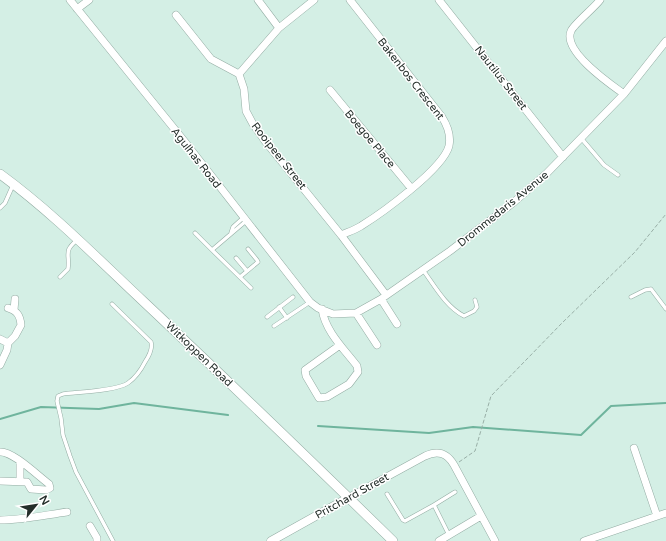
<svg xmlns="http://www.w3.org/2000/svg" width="666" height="541" viewBox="0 0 666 541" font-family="'Varela Round',sans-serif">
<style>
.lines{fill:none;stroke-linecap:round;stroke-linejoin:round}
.stream{stroke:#6fb49d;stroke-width:2}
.service-casing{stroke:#93aca3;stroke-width:4.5}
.minor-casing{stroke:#93aca3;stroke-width:8}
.tertiary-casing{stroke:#93aca3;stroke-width:9}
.secondary-casing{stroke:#93aca3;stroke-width:10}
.path{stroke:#99afa7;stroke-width:1;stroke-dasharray:4 2;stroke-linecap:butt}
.service{stroke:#fff;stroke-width:3.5}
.minor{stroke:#fff;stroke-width:7}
.tertiary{stroke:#fff;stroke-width:8}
.secondary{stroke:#fff;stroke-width:9}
.labels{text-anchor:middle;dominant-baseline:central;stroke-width:3;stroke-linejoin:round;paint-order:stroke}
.street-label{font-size:11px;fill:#242e2a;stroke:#fff}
</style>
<rect width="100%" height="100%" fill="#d4efe5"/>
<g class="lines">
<path class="stream" d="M0,419L41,407L99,409L134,403L228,415
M318,426L429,433L473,427L581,435L611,406L666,403"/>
<g class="service-casing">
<path id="service" d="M581,138L604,165L618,175
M0,208L5,203L13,185
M195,233L212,250L246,221
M231,233L233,227L243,218
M212,250L251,288
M236,258L247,271
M423,270C434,285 446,307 464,316L474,311L477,307L475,300
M60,277L68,269C70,253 63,252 77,240
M240,277L258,262L257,260L248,249
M631,297L645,290L651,289L666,309
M112,304L151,342C153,349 149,356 145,362C141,370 135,378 128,383C116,391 78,392 63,394L58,396L57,401L61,418L63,435L70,456L76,472L113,541
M279,307L287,318
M267,317L293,297
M274,326L310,302
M387,494L403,520L405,521L434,505
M449,535L434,505L455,492"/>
</g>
<g class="minor-casing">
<path id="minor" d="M70,0L185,142L310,302L318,308L333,314L356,313L381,299L450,251L514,202L546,174L624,94L666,41
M258,0L279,28
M314,0L279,28L239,74L244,89L246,111L253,124L265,141L341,235L386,295
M439,0L563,157
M600,0C594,8 574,24 571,31C562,51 610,84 624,94
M77,9L89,0
M176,15L211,59L239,74
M330,90L411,188
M341,235C348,232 355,230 361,226C382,213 443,169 449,146C451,136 447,125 442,117L350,0
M381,299L397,324
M322,309C325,331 344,349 357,366L358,372L349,384L327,397L319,398L306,376L305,370L340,345
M14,310L15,299
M356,313L377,345
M0,339L8,343
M0,365L7,350L8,343L15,336L21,325C20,315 17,311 8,308
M634,448L657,516
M0,452C13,451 38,476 49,484L50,488L46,490L31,489L27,482L0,481
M20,481V461
M348,498L425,456C438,450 447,453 454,465L495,541
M0,520C23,520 45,515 67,512
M90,526L97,538V541
M439,541L481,516
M584,541L666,513"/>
</g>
<g class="tertiary-casing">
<path id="tertiary" d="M271,541L348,498"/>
</g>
<g class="secondary-casing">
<path id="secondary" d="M0,174C52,212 97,258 144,302C228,381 311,461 393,541"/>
</g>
<path class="path" d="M459,462L475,451L491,396L562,323L635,252L666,214"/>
<use href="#service" class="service"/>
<use href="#minor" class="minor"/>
<use href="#tertiary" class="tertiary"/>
<use href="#secondary" class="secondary"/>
</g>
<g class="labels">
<g class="street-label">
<text transform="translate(501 78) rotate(52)">Nautilus Street</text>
<text transform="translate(411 79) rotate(52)">Bakenbos Crescent</text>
<text transform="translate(370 139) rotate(50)">Boegoe Place</text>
<text transform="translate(279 156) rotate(52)">Rooipeer Street</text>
<text transform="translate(196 158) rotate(52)">Agulhas Road</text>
<text transform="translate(503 209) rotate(-39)">Drommedaris Avenue</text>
<text transform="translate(199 354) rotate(44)">Witkoppen Road</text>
<text transform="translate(352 496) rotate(-29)">Pritchard Street</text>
</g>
</g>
<g transform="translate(36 505) rotate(60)" stroke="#ffffff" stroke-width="3" paint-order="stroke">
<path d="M0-3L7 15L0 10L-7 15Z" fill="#242e2a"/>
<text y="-6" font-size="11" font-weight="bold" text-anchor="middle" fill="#242e2a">N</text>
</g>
</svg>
